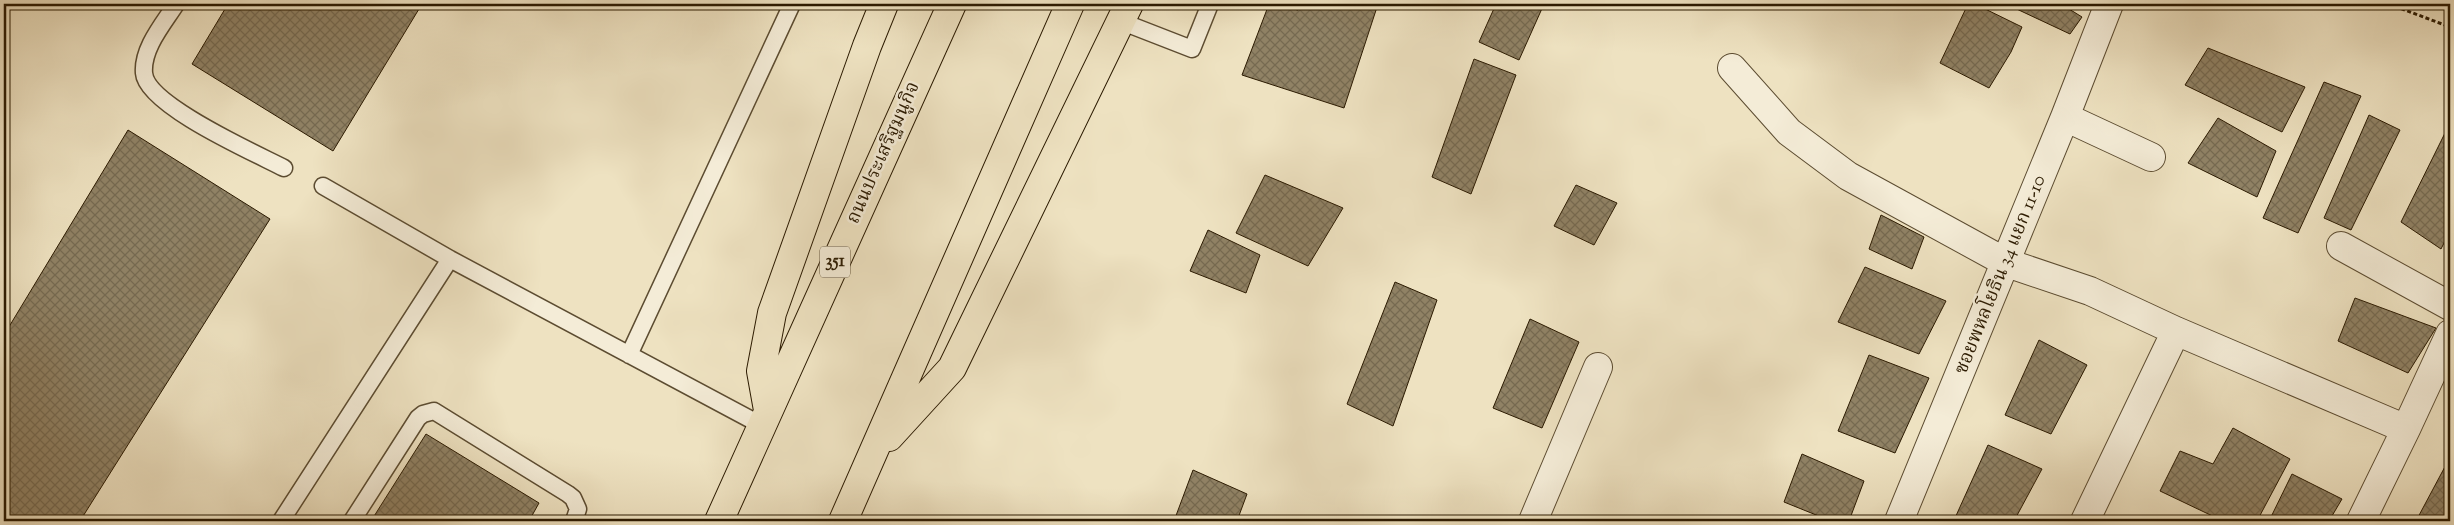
<svg xmlns="http://www.w3.org/2000/svg" width="2454" height="525" viewBox="0 0 2454 525" font-family="'Sorts Mill Goudy','Noto Serif Thai',serif">
<style>
.building{fill:url(#building-cross-hatch);stroke:#2b1a01}
.lines{fill:none;stroke-linecap:round;stroke-linejoin:round}
.service-casing{stroke:#5c4c31;stroke-width:19}
.minor-casing{stroke:#5c4c31;stroke-width:30}
.primary-casing{stroke:#2b1a01;stroke-width:30}
.path{stroke:#2b1a01;stroke-width:3;stroke-dasharray:4 2.5;stroke-linecap:butt}
.service{stroke:#f4ecd7;stroke-width:16}
.minor{stroke:#f4ecd7;stroke-width:28}
.primary{stroke:#eee2c1;stroke-width:28}
.labels{text-anchor:middle;dominant-baseline:central;stroke-width:5;stroke-linejoin:round;paint-order:stroke}
.shield{fill:#f4ecd7;stroke:#675941;stroke-width:1}
.shield-label{font-size:18px;font-weight:bold;fill:#2b1a01}
.street-label{font-size:19px;fill:#2b1a01;stroke:#f4ecd7}
</style>
<defs>
<pattern id="building-cross-hatch" width="8" height="8" patternUnits="userSpaceOnUse" patternTransform="scale(1.25)"><rect width="8" height="8" fill="#908265"/><path d="M0 0l8 8M0 8l8-8" fill="none" stroke="#766a51"/></pattern>
</defs>
<rect width="100%" height="100%" fill="#eee2c1"/>
<filter id="stains"><feTurbulence type="fractalNoise" baseFrequency=".004" numOctaves="4"/><feColorMatrix values="0 0 0 0 .2 0 0 0 0 .09 0 0 0 0 .02 0 0 0 .5 -.17"/></filter>
<radialGradient id="worn" r=".72"><stop offset=".6" stop-color="#630" stop-opacity="0"/><stop offset="1" stop-color="#630" stop-opacity=".3"/></radialGradient>
<path class="building" d="M228,4H422L333,151L192,64Z
M1269,4L1298,10L1300,4H1378L1344,108L1242,75Z
M1496,4H1544L1519,60L1479,42Z
M1968,4H1975L2022,27L2011,52L1989,88L1940,63Z
M2006,4H2061L2082,17L2070,34Z
M2208,48L2305,87L2282,132L2185,85Z
M1474,59L1516,75L1471,194L1432,177Z
M2324,82L2361,96L2298,233L2263,218Z
M2369,115L2400,130L2351,230L2324,218Z
M2218,118L2276,151L2257,197L2188,163Z
M128,130L270,219L80,521H4V335Z
M2445,133L2450,135V231L2441,249L2401,222Z
M1265,175L1343,208L1308,266L1236,233Z
M1576,185L1617,203L1594,245L1554,226Z
M1881,215L1924,237L1912,269L1869,249Z
M1208,230L1260,255L1246,293L1190,271Z
M1865,267L1946,301L1919,354L1838,322Z
M1395,282L1437,300L1393,426L1347,404Z
M2355,298L2436,328L2408,373L2338,341Z
M1530,319L1579,342L1542,428L1493,408Z
M2039,340L2087,365L2051,434L2005,415Z
M1869,355L1929,378L1895,453L1838,431Z
M2233,428L2290,459L2257,521H2223L2160,491L2180,451L2213,464Z
M426,434L539,503L529,521H371Z
M1988,445L2042,469L2014,521H1963L1955,518Z
M1802,454L1864,481L1849,521H1831L1784,502Z
M2448,461L2450,462V521H2416Z
M1193,470L1247,494L1237,521H1174Z
M2292,474L2342,499L2329,521H2269Z"/>
<g class="lines">
<g class="service-casing">
<path id="service" d="M176,4C164,23 142,48 144,73C146,105 255,153 284,168
M1120,21L1192,49L1210,4
M323,186L450,259L761,425
M629,355L792,4
M281,521L450,259
M352,521L418,418L423,414L434,411L568,494L573,498L578,509L574,521"/>
</g>
<g class="minor-casing">
<path id="minor" d="M1732,68L1789,132L1848,176L2007,263L2090,291L2176,331L2406,429L2450,334
M2065,117L2109,4
M2341,246L2450,306
M1533,521L1598,367
M1899,521L2065,117L2151,157
M2085,521L2176,331
M2361,521L2406,429"/>
</g>
<g class="primary-casing">
<path id="primary" d="M768,410L761,371L772,313L867,46L884,4
M889,437L952,368L1129,4
M719,521L952,4
M843,521L1070,4"/>
</g>
<path class="path" d="M2389,4L2450,27"/>
<use href="#service" class="service"/>
<use href="#minor" class="minor"/>
<use href="#primary" class="primary"/>
</g>
<g class="labels">
<rect class="shield" x="820" y="246.5" width="30" height="31" rx="4"/>
<g class="shield-label">
<text x="835" y="262">351</text>
</g>
<g class="street-label">
<text transform="translate(884 153) rotate(-66)">ถนนประเสริฐมนูกิจ</text>
<text transform="translate(2001 275) rotate(-68)">ซอยพหลโยธิน 34 แยก 11-10</text>
</g>
</g>
<rect width="2454" height="525" fill="none" stroke="#eee2c1" stroke-width="20"/>
<rect x="5" y="5" width="2444" height="515" fill="none" stroke="#2b1a01" stroke-width="2.5"/>
<rect x="10" y="10" width="2434" height="505" fill="none" stroke="#2b1a01"/>
<rect width="100%" height="100%" filter="url(#stains)"/>
<rect width="100%" height="100%" fill="url(#worn)"/>
</svg>
